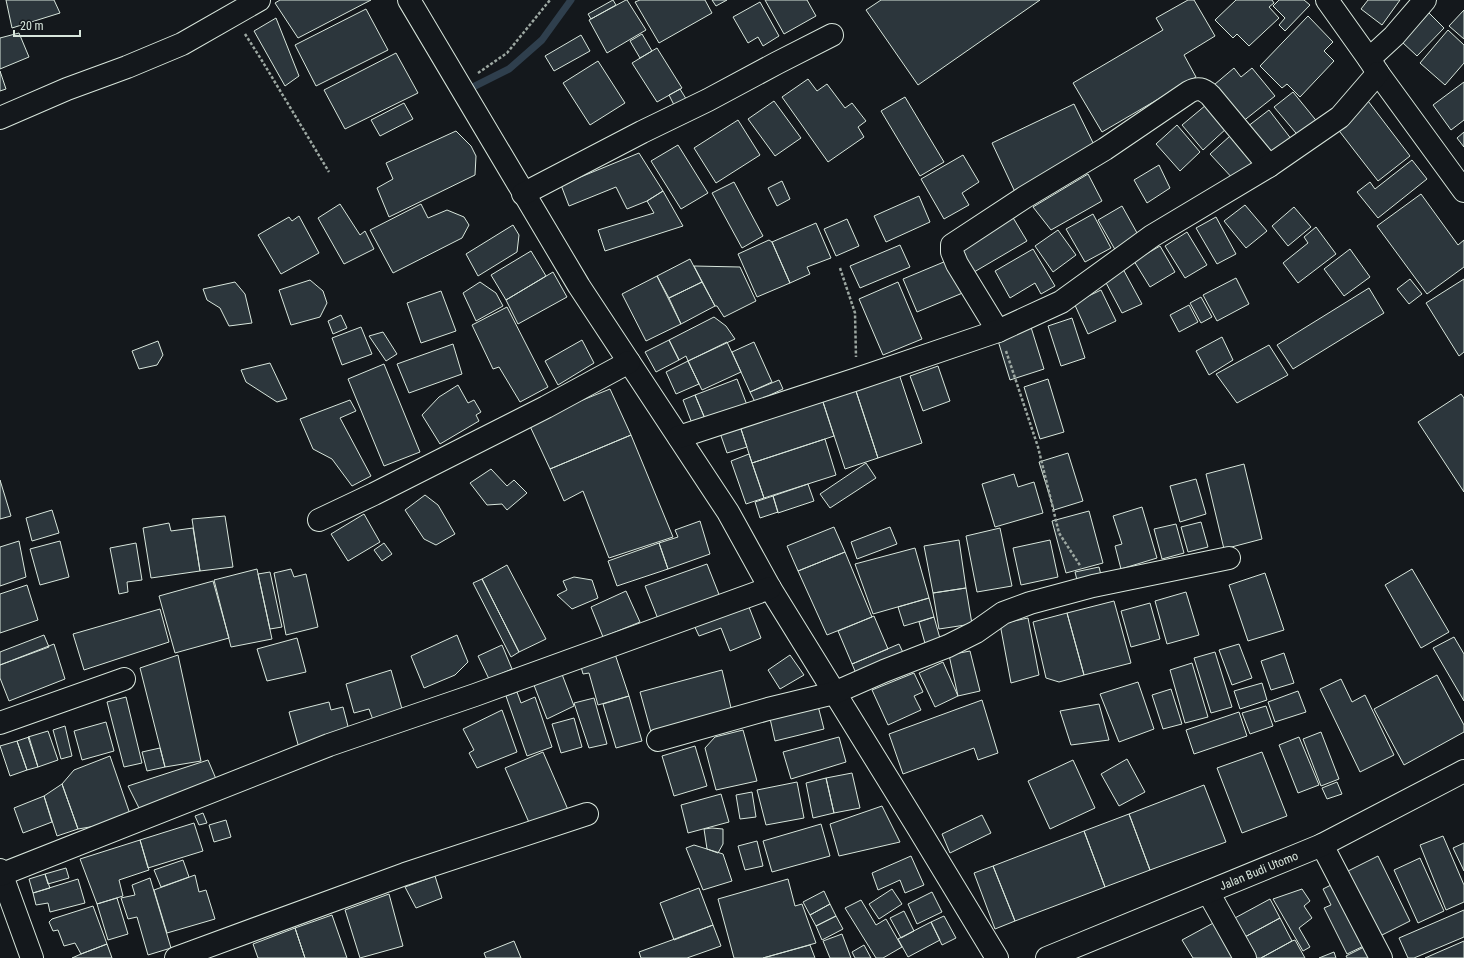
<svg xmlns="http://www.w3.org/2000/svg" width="1464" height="958" viewBox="0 0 1464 958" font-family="'Roboto Condensed',sans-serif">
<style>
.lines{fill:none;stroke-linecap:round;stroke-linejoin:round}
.stream{stroke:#2f3f4d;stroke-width:7}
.building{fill:#2c363c;stroke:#d8e6dc}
.minor-casing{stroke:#d8e6dc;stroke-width:24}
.path{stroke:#9da8a2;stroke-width:2.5;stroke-dasharray:3 2;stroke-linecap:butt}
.minor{stroke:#14181c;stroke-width:22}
.labels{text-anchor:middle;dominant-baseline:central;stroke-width:3;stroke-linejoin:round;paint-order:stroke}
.street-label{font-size:12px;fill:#d8e6dc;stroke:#14181c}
</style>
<rect width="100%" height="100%" fill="#14181c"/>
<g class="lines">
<path class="stream" d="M473,87L509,69L542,40L571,0"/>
</g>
<path class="building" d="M6,0H54L60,13L12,28Z
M280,0H371L298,38L275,3Z
M613,0L616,5L591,19L588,14Z
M626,0H627L646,30L607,53L589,20Z
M640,0H705L712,13L659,43L635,2Z
M712,0H727L716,6Z
M765,0H807L816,16L784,34Z
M881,0H1040L918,85L866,10Z
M1188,0H1194L1215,36L1184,55L1196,77L1102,132L1073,83L1163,30L1156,18Z
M1236,0H1272L1274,3L1269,7L1279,18L1249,46L1237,34L1233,38L1215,20Z
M1279,0H1304L1310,5L1285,31L1279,25L1285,18L1273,6Z
M1368,0H1400L1382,25L1361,9Z
M760,2L779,36L763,46L758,37L748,43L733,17Z
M366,9L388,50L316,86L295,45Z
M1464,10V39L1449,26Z
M1429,13L1444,28L1417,56L1402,42Z
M1308,16L1333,42L1324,51L1334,61L1300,97L1287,84L1282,88L1260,66Z
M276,18L299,76L285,86L254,31Z
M1448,30L1464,45V63L1445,85L1420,63Z
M19,33L29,57L0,69V38Z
M642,34L652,51L640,58L630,41Z
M581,35L590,51L554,71L545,56Z
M657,48L682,88L657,102L632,63Z
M396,53L418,93L345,129L324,90Z
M598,61L625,103L590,125L563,83Z
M1234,68L1241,77L1252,68L1275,96L1237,126L1208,90Z
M0,71L6,89L0,91Z
M808,79L817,91L827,84L845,108L852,103L866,121L858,127L864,137L828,162L782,97Z
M1464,82V120L1451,130L1433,105Z
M680,89L688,102L676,109L669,95Z
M1293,92L1319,124L1301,139L1274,107Z
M905,97L944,162L920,176L881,111Z
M1365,97L1410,156L1378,181L1333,123Z
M774,101L801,138L775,156L748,119Z
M404,103L413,119L380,136L371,120Z
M1074,104L1098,153L1015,192L992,143Z
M1206,105L1227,128L1203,150L1182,125Z
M1269,110L1292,140L1266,160L1243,130Z
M738,120L760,155L716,183L694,148Z
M1177,125L1200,152L1180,171L1156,144Z
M456,131L471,146L476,156L475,175L389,217L377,188L393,179L386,163Z
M1464,132V147L1457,138Z
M1230,136L1255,163L1235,181L1210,154Z
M678,145L708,193L681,209L651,161Z
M639,153L663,191L647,201L627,209L616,187L569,206L561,185Z
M963,155L979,182L962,193L969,205L944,219L921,179Z
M1412,160L1427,179L1378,218L1357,192L1370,182L1375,189Z
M1159,165L1170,188L1147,203L1134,180Z
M1088,174L1102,201L1051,230L1033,207Z
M782,181L790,199L777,206L768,188Z
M734,182L763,236L742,248L712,193Z
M663,191L683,226L605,251L598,230L654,213L647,201Z
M1421,194L1458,245L1464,240V267L1427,294L1377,226Z
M919,196L930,222L886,242L874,216Z
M340,204L360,235L365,231L374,249L344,264L318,218Z
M421,204L428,218L447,210L464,217L469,225L462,238L393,273L370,230Z
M1245,205L1267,231L1246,248L1224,221Z
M1122,206L1141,240L1117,253L1098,220Z
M1294,207L1311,227L1288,246L1272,226Z
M1009,211L1027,241L969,275L951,245Z
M1093,214L1111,248L1085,262L1066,229Z
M299,216L319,253L281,274L258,235L289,217L292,221Z
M1216,217L1236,254L1217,264L1196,228Z
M847,219L859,246L836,256L824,229Z
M816,223L831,258L807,267L810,274L790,283L772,242Z
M513,225L519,235L517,252L478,276L466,254Z
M1316,227L1336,254L1298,283L1283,263L1308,243L1304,237Z
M1058,230L1076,255L1053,272L1035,246Z
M1187,232L1207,265L1185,278L1165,246Z
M769,240L772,242L790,283L757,297L738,254Z
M900,245L910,267L860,288L850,266Z
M1160,246L1175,272L1150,287L1134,261Z
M1033,249L1055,286L1041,294L1035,283L1010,298L995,271Z
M1350,249L1370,277L1344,296L1324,269Z
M531,251L546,276L506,300L491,275Z
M690,259L702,282L669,298L657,276Z
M951,259L965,292L917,312L903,279Z
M694,266L740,267L756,301L724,317L717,306H715Z
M1123,269L1142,304L1122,313L1104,279Z
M553,272L567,297L518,324L506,300Z
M657,276L681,324L646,341L622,294Z
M1236,278L1249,304L1217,321L1203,295Z
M1410,279L1422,294L1409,304L1397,289Z
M1464,279V352L1459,356L1426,303Z
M310,280L323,291L327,303L320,317L291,325L279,290Z
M235,282L245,294L252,323L229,326L220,308L207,300L203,289Z
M480,282L496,293L503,306L476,321L463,293Z
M702,282L715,306L681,324L669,298Z
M898,282L922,339L883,355L859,299Z
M1369,288L1384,313L1293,369L1277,345Z
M1101,290L1116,321L1088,334L1074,303Z
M441,291L456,331L421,343L407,303Z
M1201,297L1212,317L1201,323L1190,303Z
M1189,305L1198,322L1179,332L1170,315Z
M507,307L548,387L520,402L499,367L493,369L472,325Z
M341,315L347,328L333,334L328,321Z
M714,317L726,326L735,339L688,361L686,356L679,360L669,340Z
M1072,318L1085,358L1061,366L1048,326Z
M1030,324L1044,369L1010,380L996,334Z
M361,327L372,354L342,365L332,338Z
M383,332L397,354L386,361L369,336Z
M1222,337L1233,360L1209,375L1196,351Z
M582,340L594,363L558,385L545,361Z
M669,340L679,360L656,372L645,352Z
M158,341L163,355L157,365L139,369L132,351Z
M727,342L741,372L702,390L688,361Z
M754,342L772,382L750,392L732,352Z
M453,344L462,374L409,393L397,364Z
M1269,345L1288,375L1237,403L1216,374Z
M688,361L699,384L676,394L666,372Z
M270,363L287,399L277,402L246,382L241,370Z
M384,364L420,452L384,466L348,379Z
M938,366L950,401L923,411L910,376Z
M898,371L922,443L878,458L854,385Z
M737,379L747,405L706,421L695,395Z
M1048,379L1064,432L1040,439L1024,387Z
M779,380L783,389L755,402L750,392Z
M458,385L468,403L474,400L481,412L476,415L479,421L440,444L422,415L439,397Z
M854,385L878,458L845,469L821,396Z
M610,389L631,435L550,469L528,422Z
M1461,394L1464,398V492L1418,422Z
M695,395L706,421L693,426L683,400Z
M821,396L834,436L752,463L739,423Z
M350,400L356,411L340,418L371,476L352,486L332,459L313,449L300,419Z
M739,423L747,447L727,453L719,430Z
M631,435L673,537L609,558L583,491L564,501L550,469Z
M825,439L836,475L764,498L752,463Z
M1068,453L1083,501L1054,510L1039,462Z
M749,454L764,498L746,504L731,461Z
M866,463L876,478L830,508L820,494Z
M1244,464L1262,539L1224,549L1206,474Z
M491,469L507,486L514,480L527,493L507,510L502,504L487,505L470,483Z
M1014,474L1018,487L1034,482L1043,513L995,527L982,484Z
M1196,479L1206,514L1180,522L1170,486Z
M0,480L11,516L0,519Z
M808,484L814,501L778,513L773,496Z
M425,495L438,505L455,534L436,545L424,539L405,510Z
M773,496L778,512L760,518L755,502Z
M1142,507L1157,558L1121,569L1115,546L1122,544L1113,516Z
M52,510L59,533L32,541L26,518Z
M1089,511L1103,563L1066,573L1052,521Z
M364,514L380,542L348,561L331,534Z
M225,516L233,567L200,571L192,519Z
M700,521L710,554L668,569L659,543L678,537L675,530Z
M1201,522L1208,547L1188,552L1181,527Z
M169,523L171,531L193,528L200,571L151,578L143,528Z
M1176,524L1184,553L1162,559L1154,529Z
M834,527L845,552L798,571L787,546Z
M890,527L897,544L857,559L851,542Z
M1000,528L1012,586L977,592L966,536Z
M959,540L966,588L933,593L924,546Z
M1050,540L1058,577L1021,585L1013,548Z
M19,541L26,577L0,586V547Z
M60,541L69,577L40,585L30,549Z
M136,543L142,580L127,582L128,592L119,594L110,548Z
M384,543L392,554L382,561L374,550Z
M659,543L668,569L617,586L608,561Z
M915,548L929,598L873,614L855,564Z
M845,552L872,617L827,635L798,571Z
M707,564L722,602L660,624L645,586Z
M507,565L546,639L519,652L482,579Z
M1099,567L1102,579L1078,584L1075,572Z
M257,569L272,639L231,647L214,580Z
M291,569L294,577L306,574L318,627L286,635L274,573Z
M1412,569L1449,632L1421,648L1385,585Z
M270,572L282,627L270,629L258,574Z
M1265,573L1284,630L1248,641L1229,585Z
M574,577L592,580L598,598L572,609L557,595L567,590L563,581Z
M482,579L519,652L511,657L473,583Z
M213,581L229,638L175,653L159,596Z
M27,585L38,620L0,633V594Z
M966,588L972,624L939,629L933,593Z
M626,591L640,622L603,637L591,607Z
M1186,592L1199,635L1167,644L1155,601Z
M929,598L934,617L904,626L898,607Z
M1114,601L1131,663L1084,675L1067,613Z
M747,602L761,638L730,651L721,628L699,636L693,623Z
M1150,603L1160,639L1131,647L1121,611Z
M160,609L169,642L84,670L73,634Z
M1067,613L1084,675L1059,682L1046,678L1033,622Z
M874,616L888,649L852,664L838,631Z
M934,617L941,642L926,647L919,622Z
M1028,618L1039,675L1011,683L1000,624Z
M44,635L49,647L0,665V652Z
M457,635L468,662L455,675L424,688L411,656Z
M1454,637L1464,654V701L1433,648Z
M297,638L306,672L267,681L257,649Z
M54,644L65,679L9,701L0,678V665Z
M899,644L906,659L858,678L852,664Z
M1239,644L1252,678L1232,685L1219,650Z
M502,645L512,669L489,679L478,656Z
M614,651L629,696L598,705L589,673L583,674L580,663Z
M970,651L980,691L958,696L949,655Z
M1215,652L1232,707L1211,713L1194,658Z
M1284,653L1294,683L1271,690L1261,661Z
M178,655L201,761L165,767L140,668Z
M790,655L804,675L780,689L768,670Z
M943,662L958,696L935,707L919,673Z
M1192,663L1208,717L1185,723L1170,670Z
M560,669L574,706L547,719L532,680Z
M391,670L402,709L373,720L369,709L354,713L346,684Z
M722,670L732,712L651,732L640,692Z
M914,673L923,692L914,696L921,710L888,725L872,690Z
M1437,675L1464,725V732L1404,765L1374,709Z
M1341,679L1352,702L1365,695L1394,755L1360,772L1320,689Z
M1138,682L1154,729L1119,742L1100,694Z
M1262,683L1267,700L1240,709L1234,691Z
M1171,689L1182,724L1163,729L1152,695Z
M1298,691L1306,712L1275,722L1268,702Z
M517,692L521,703L535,697L552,747L527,756L506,696Z
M629,696L642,741L616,748L603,704Z
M126,697L142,763L124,767L107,702Z
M594,698L607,744L589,748L574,703Z
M982,700L998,753L978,760L974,748L903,774L889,734Z
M329,702L331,710L343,707L350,734L299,748L289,712Z
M817,702L824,729L775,741L769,714Z
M1099,704L1109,740L1071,745L1060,711Z
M1266,706L1273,726L1250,734L1242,713Z
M502,710L517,752L477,768L469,753L474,750L463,729Z
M1239,712L1247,736L1194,754L1186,730Z
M574,718L582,747L561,753L552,724Z
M106,722L114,751L82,760L74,731Z
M65,726L72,756L61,759L53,730Z
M743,730L757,781L716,790L705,748L715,737Z
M48,731L58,760L38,767L28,737Z
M1321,732L1339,779L1321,786L1303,739Z
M29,737L38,767L27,770L17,741Z
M839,737L846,762L791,779L783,752Z
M1299,737L1319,785L1298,793L1279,745Z
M17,741L27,770L10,776L0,746Z
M695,746L707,786L674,796L662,756Z
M160,748L165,767L147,771L142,752Z
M543,752L569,812L531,827L505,768Z
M1262,752L1287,816L1242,833L1217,768Z
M110,756L131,817L114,823L78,829L62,784L74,770Z
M1127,759L1145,792L1119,806L1101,774Z
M208,760L219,786L142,814L128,786Z
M1073,760L1095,808L1050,829L1028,781Z
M852,773L860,808L834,813L826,778Z
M826,778L834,813L813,818L806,783Z
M797,782L804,818L766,825L757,790Z
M1337,782L1342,794L1327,799L1322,788Z
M62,784L78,829L57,836L44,796Z
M1204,785L1226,842L1150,870L1129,814Z
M752,792L756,817L740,819L736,795Z
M721,794L729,822L688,833L681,805Z
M44,796L52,822L23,833L14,808Z
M882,806L900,842L839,856L830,824Z
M203,813L207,823L199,825L195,816Z
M1129,814L1150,870L1105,887L1084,831Z
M982,815L991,833L950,853L942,834Z
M226,820L231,837L214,842L209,825Z
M194,823L203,851L148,868L140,840Z
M821,824L830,856L772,872L763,841Z
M712,828L723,829V844L718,853L707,849L704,829Z
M1084,831L1105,887L1015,921L993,866Z
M1443,836L1464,885V902L1446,910L1420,845Z
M140,840L149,870L119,880L123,896L97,904L80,859Z
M757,841L763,866L745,870L738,846Z
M1464,843V871L1453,848Z
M694,845L723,854L732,881L703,890L686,848Z
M911,856L924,885L905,893L900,880L878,890L872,873Z
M1378,856L1410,921L1378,937L1346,872Z
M1420,858L1444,911L1418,923L1394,870Z
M183,860L189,877L161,887L154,870Z
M993,866L1015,921L995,929L974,873Z
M66,868L69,878L48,884L45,874Z
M45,874L50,888L33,893L29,879Z
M195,875L199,892L206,890L215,919L167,933L154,890Z
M435,876L442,898L416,908L405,887Z
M150,878L171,948L148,955L137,917L128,919L121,898L135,895L132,885Z
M78,879L85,903L50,912L48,903L36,905L33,893Z
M788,879L795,906L802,904L816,943L763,958H734L718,899Z
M1343,879L1370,943L1347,954L1324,908L1331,905L1323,889Z
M699,888L713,925L674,940L660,903Z
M892,889L902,904L879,919L869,904Z
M1302,889L1310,901L1304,906L1312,918L1299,928L1310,947L1303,951L1273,899Z
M824,891L830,904L810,915L803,902Z
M932,892L942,912L917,924L908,904Z
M389,894L403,946L360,958L345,910Z
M117,898L128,934L108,940L97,904Z
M1270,899L1280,918L1243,938L1233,919Z
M861,900L876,925L886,919L902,947L883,958H876L845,908Z
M830,904L836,916L816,926L810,915Z
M93,906L107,944L81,954L75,943L64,946L58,930L53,931L49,922L52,919Z
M1464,910V937L1414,958H1408L1399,938Z
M904,911L914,931L901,938L890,918Z
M332,915L347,958H305L295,928Z
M836,916L843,929L822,940L816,926Z
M944,916L956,938L942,945L931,922Z
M1280,918L1292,941L1261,958H1254L1243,938Z
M1217,921L1242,958H1193L1182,940Z
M931,922L940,940L908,957L898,939Z
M713,925L721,946L687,958H641L639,952Z
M295,928L305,958H258L253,944Z
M842,934L851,958H830L823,941Z
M1295,940L1305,958H1261L1292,941Z
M514,941L521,958H486L484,953Z
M1464,941V958H1425Z
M1372,943L1380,958H1347L1346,956Z
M107,944L112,958H72L81,954Z
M810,945L815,958H763Z
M864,945L871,958H855L852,952Z
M1334,952L1336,958H1319Z"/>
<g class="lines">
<g class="minor-casing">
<g id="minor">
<path d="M409,0L579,286L728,512L770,588L917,826L997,958"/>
<path d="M1327,0L1369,59L1378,73L1464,191"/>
<path d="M1369,59L1394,36L1425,0"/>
<path d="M0,118L67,89L127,67L182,44L259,0"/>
<path d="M523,194L642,132L708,100L777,63L832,35"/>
<path d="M998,331L957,264L952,252V245L1025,197L1105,149L1189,92C1198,87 1203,89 1210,95L1269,166"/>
<path d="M679,437L857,379L998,331L1061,302L1152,236L1269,166L1340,117L1378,73"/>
<path d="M319,520L374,494L546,407L629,362"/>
<path d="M0,723L124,679"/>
<path d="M658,740L768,709L834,693L884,671L948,646L976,632L1003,613L1030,603L1093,586L1229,558"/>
<path d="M1322,845L1381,958"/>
<path d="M0,870L32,958"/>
<path d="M0,875L329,745L475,695L770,588"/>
<path d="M1208,892L1245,958"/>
<path d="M176,958L405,874L587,814"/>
<path id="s1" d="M1047,958L1322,845L1464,771"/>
</g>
</g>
<path class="path" d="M245,34L261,59L329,172
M478,73L507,53L550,0
M840,268L855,313L856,357
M1006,351L1038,447L1059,533L1081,567"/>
<use href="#minor" class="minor"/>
</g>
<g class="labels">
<g class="street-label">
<text stroke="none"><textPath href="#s1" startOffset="229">Jalan Budi Utomo</textPath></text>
</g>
</g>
<path d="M14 30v6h66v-6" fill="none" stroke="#d8e6dc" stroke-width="2"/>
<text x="20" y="30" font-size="12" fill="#d8e6dc" stroke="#14181c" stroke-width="3" paint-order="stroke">20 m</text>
</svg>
